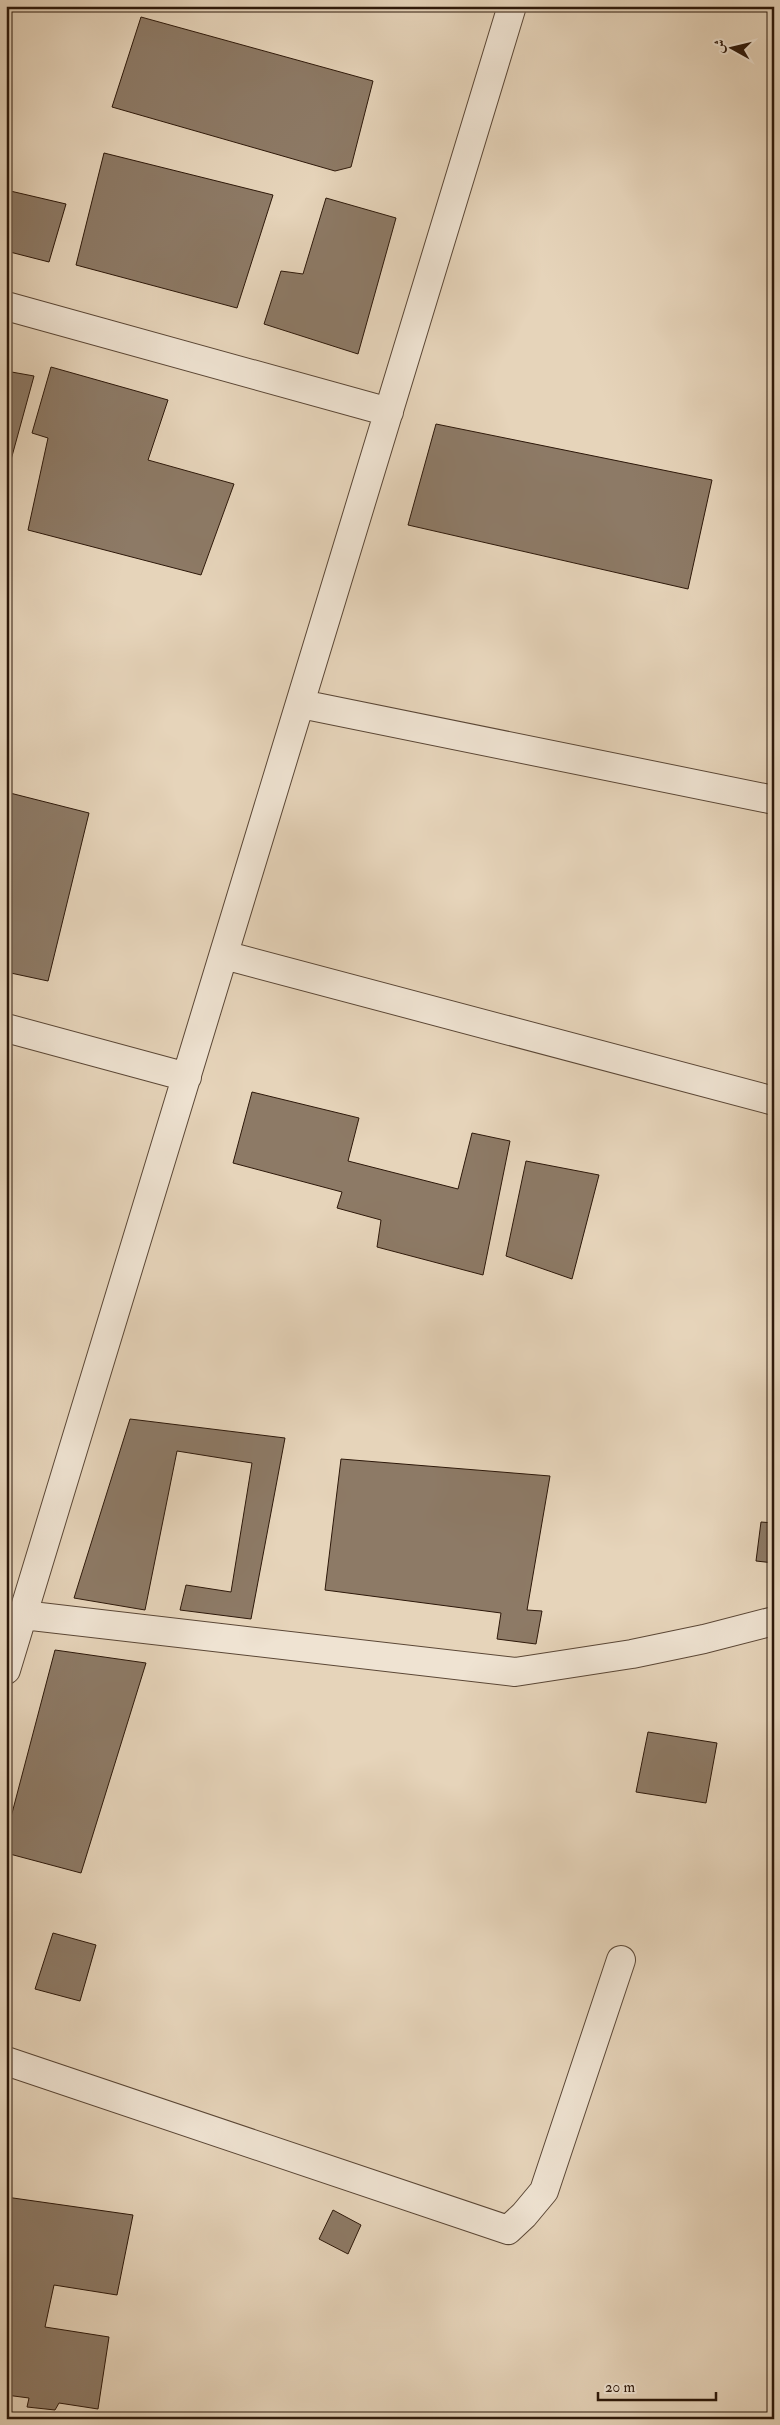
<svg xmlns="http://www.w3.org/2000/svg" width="780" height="2425" viewBox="0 0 780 2425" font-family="'IM FELL Double Pica',Amiri,serif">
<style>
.building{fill:#8d7a66;stroke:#2d180a}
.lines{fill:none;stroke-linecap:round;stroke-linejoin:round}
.minor-casing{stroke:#5b4736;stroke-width:30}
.minor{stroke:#efe3d2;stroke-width:28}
</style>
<rect width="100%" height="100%" fill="#e6d4ba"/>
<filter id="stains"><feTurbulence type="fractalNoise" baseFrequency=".004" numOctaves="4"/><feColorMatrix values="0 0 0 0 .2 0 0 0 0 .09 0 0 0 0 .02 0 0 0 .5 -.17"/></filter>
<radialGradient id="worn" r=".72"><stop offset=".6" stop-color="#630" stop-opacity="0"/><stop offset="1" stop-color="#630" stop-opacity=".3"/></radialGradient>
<path class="building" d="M141,17L373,81L351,167L335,171L112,107Z
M104,153L273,195L237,308L76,265Z
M6,190L66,204L49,262L6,251Z
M326,198L396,218L358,354L264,324L281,271L303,274Z
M51,367L168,400L148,460L234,484L201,575L28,530L48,438L32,433Z
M6,371L34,376L6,478Z
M436,424L712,480L688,589L408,525Z
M6,792L89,813L48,981L6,972Z
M252,1092L359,1118L348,1161L458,1189L472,1133L510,1141L483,1275L377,1247L381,1220L337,1208L342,1192L233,1163Z
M526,1161L599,1175L572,1279L506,1256Z
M130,1419L285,1438L251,1619L180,1610L186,1585L231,1592L252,1463L177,1451L145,1610L74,1598Z
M341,1459L550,1476L527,1610L542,1611L536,1644L497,1639L501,1613L325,1590Z
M761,1522L774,1523V1563L756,1561Z
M55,1650L146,1663L81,1873L6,1853V1836Z
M648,1732L717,1743L706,1803L636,1792Z
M53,1933L96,1945L80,2001L35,1989Z
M6,2197L133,2215L117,2295L54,2285L45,2327L109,2337L98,2409L59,2403L55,2410L27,2407L29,2398L6,2395Z
M333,2210L361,2225L348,2254L319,2239Z"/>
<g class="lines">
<g class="minor-casing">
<path id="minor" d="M6,306L389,412
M301,704L774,800
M224,955L774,1101
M6,1028L187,1077
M23,1615L515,1672L632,1654L704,1639L774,1621
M6,1670L512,6
M6,2061L508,2230L524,2215L544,2191L621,1960"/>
</g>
<use href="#minor" class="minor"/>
</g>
<rect width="780" height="2425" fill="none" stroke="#e6d4ba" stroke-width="25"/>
<rect x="8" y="8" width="765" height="2410" fill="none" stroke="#2d180a" stroke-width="2.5"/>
<rect x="12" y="12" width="755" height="2400" fill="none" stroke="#2d180a"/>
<g transform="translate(732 48) rotate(278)" stroke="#efe3d2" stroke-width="4" paint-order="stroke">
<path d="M0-4L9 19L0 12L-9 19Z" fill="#2d180a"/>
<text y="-8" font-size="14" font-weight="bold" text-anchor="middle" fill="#2d180a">ش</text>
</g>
<path d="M598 2392v8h118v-8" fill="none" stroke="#2d180a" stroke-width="2.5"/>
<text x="605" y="2392" font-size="15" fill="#2d180a" stroke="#efe3d2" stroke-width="4" paint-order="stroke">20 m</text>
<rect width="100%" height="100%" filter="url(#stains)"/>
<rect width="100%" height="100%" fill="url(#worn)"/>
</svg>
